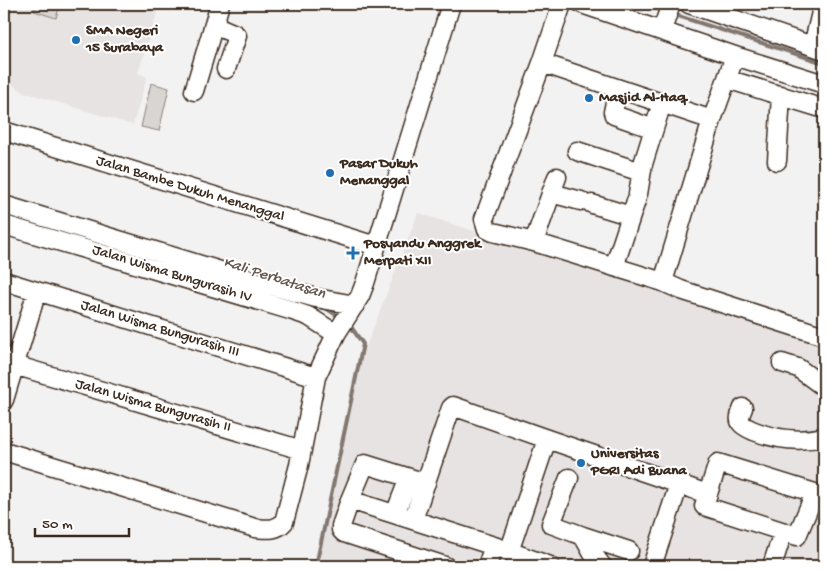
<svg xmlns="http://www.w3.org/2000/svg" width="828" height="570" viewBox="0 0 828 570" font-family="'Gochi Hand',sans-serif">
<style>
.built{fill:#e6e3e2}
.green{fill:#d8d5d2;stroke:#8a8078}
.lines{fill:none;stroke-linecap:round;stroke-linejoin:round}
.stream{stroke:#827770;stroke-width:4}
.minor-casing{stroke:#3b2a1e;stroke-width:21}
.minor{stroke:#fff;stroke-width:18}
.poi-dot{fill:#1f6fb2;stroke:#fff;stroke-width:2}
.labels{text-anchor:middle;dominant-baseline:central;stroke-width:4;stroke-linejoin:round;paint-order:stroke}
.poi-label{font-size:15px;font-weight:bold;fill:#3b2a1e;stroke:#fff;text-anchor:start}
.street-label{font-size:15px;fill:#3b2a1e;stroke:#fff}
.water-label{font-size:16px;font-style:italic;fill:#65574e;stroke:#fff}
</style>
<rect width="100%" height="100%" fill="#f3f2f2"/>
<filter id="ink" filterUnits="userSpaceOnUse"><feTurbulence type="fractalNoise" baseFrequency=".02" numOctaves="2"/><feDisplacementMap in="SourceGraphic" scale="10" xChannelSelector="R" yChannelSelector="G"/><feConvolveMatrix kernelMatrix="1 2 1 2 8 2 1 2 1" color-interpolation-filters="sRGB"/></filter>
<g filter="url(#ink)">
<path class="built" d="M4,4H160L138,73L147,77L133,125L24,92L10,83L4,81Z
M418,213L824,343V566H313L361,360Z"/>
<path class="green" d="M36,4H60L56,18L34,11Z
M151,83L169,88L159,131L141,127Z"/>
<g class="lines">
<path class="stream" d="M641,4L663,11
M672,14L824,63
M324,307L341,318
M316,566L363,344L349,324"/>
<g class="minor-casing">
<path id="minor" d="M562,4L542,63L484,219L487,229L493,232L534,242L663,282L681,290L824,336
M582,4L735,56L824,84
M689,4L824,50
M214,25L235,34L237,36L226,69
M662,30L671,4
M813,46L823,4
M542,63L712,120
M727,79L824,109
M618,89L613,112L614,115L654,129
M194,91L220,4
M4,131L376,246
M577,151L641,172
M777,161L781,95
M551,193L581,201
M638,194L643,164L662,103
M592,204L631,216
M4,205L237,276L316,298L355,305
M4,225L290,310L308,316L336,334
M534,242L557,177
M614,267L636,201
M4,281L316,377
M663,282L712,120L735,56
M4,362L302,450
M782,363L798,368L824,387
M4,400L37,291
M743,408C741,413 738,419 741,423C744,427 750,429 754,431C777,440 801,442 824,437
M4,451L255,528C266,529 276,531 284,522L299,465L316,377L336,334L360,296L365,283L451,4
M718,463L815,493L797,536L704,506Z
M569,478L551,524L583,536L593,554L602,566
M679,484L707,494
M350,500L365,464L426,483
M395,514L409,478
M413,520L451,408L453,406L547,439
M583,536L629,551
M509,552L547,439L679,484L652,566
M445,566L344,533L341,530V526L350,500L494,546L550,566
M487,566L494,546
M772,566L783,532"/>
</g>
<use href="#minor" class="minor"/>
</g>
</g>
<g class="poi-dot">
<circle cx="76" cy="40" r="5"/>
<circle cx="589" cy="98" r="5"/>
<circle cx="330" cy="173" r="5"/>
<path d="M350.5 245.5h5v5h5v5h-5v5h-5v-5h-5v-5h5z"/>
<circle cx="581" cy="463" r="5"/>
</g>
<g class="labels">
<g class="poi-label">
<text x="86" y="31">SMA Negeri<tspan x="86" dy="17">15 Surabaya</tspan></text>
<text x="599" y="98">Masjid Al-Haq</text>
<text x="340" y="164">Pasar Dukuh<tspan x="340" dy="17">Menanggal</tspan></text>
<text x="364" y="244">Posyandu Anggrek<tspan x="364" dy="17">Merpati XII</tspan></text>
<text x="591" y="454">Universitas<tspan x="591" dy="17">PGRI Adi Buana</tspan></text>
</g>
<g class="street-label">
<text transform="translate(190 189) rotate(17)">Jalan Bambe Dukuh Menanggal</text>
<text transform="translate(172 274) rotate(17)">Jalan Wisma Bungurasih IV</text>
<text transform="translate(160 329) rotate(17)">Jalan Wisma Bungurasih III</text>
<text transform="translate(153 406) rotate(16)">Jalan Wisma Bungurasih II</text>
</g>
<g class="water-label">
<text transform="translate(274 279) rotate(18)">Kali Perbatasan</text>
</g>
</g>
<rect width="828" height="570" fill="none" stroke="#fff" stroke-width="20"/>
<rect x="10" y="10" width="808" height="550" fill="none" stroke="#3b2a1e" stroke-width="2" filter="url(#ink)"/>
<path d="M35 528v8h94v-8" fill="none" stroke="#3b2a1e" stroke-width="2.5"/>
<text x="42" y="528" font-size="15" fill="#3b2a1e" stroke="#ffffff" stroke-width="4" paint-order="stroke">50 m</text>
</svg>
